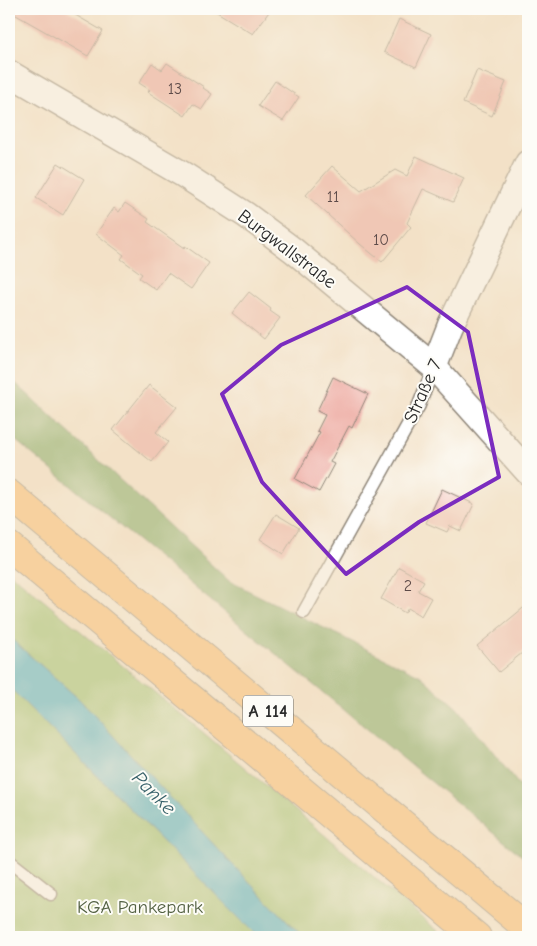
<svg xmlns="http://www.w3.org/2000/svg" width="537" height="946" viewBox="0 0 537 946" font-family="'Comic Neue',sans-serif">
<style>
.green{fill:#9ac16d;stroke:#62764c}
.forest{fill:#7ba760;stroke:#536946}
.water{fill:#49b1c8;stroke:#3a6e7a}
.building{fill:#eda79f}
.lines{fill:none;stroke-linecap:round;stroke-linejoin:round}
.service-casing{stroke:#8f8679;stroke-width:15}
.minor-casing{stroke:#8f8679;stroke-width:28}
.motorway-casing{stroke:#8f8679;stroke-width:30}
.service{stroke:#fff;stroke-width:12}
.minor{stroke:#fff;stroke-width:25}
.motorway{stroke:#fcbd6f;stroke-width:28}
.marked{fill:none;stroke:#7b2cbf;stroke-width:4;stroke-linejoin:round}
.labels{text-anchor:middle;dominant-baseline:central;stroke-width:4;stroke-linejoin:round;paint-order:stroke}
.number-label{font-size:16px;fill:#5c4a48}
.shield{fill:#fdfcf7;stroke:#6a6a68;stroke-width:1}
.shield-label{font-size:18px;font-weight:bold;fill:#2b2b2b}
.street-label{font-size:19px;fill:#2b2b2b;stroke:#fdfcf7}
.park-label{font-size:19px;fill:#526042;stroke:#fdfcf7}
.water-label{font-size:20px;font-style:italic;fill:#37616a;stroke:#fdfcf7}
</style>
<rect width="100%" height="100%" fill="#fdfcf7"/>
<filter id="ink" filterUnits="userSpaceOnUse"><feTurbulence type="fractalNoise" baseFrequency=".02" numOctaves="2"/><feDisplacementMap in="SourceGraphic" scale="10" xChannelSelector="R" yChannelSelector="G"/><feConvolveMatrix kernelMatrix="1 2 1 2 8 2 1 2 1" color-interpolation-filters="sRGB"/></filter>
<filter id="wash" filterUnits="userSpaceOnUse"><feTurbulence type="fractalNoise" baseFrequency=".0096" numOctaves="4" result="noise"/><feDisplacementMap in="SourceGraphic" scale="20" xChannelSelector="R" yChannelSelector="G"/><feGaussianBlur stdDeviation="1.12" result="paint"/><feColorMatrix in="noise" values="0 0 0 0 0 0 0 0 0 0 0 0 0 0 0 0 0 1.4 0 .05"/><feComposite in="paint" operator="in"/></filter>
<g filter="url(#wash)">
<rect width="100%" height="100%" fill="#f3e1c7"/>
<path class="green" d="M9,572L199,729L445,937H303L230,862L80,700L9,637Z
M9,687L258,937H9Z"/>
<path class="forest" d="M9,377L229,581L421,676L457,708L528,796V861L9,435Z"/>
<path class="water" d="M9,637L80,700L230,862L303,937H258L9,687Z"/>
<g id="blocks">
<path class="building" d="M9,9H65L103,31L88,56L9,11Z
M212,9H271L253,34Z
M399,19L431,34L416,67L384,52Z
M152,63L162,70L167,63L204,87L203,88L212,94L202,109L193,104L185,116L148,92L150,90L139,83Z
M477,70L506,82L492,116L463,103Z
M275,81L299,97L283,121L258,106Z
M416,156L464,178L453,202L423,189L407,223L411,227L382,262L360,244L306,195L332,166L361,191L395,170L407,176Z
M58,163L84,179L63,215L36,198Z
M125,203L149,219L147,222L184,248L185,246L209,263L191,289L168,273L156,290L139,278L142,274L121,259L124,255L96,234L114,208L119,212Z
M249,292L271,309L270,311L280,318L264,339L232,313Z
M333,377L368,394L352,428L349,426L330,462L334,464L319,492L295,479L320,432L317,431L325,415L317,411Z
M149,385L177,407L156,432L168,442L152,462L113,430Z
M442,489L474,504L461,531L450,526L447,532L426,523Z
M276,514L299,528L283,554L260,539Z
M399,567L424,581L418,591L431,598L421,616L408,608L405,613L381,599Z
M528,604V648L499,672L477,646Z"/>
</g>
</g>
<g filter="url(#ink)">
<use href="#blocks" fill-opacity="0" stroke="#8f8679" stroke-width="1"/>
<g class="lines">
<g class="service-casing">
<path id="service" d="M304,612L419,405L434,367
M9,861L51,894"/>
</g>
<g class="minor-casing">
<path id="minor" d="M9,73L184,175L246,215L293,250L434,367L528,472
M434,367L450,326L528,163"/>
</g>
<g class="motorway-casing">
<path id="motorway" d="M9,494L528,929
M9,546L477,937"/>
</g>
<use href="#service" class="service"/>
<use href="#minor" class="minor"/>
<use href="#motorway" class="motorway"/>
</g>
</g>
<path d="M0 0H537V946H0ZM407,287L468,332L499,477L419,522L346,574L262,482L222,394L281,345Z" fill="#f3e1c7" fill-opacity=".55" fill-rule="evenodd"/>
<path class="marked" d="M407,287L468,332L499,477L419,522L346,574L262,482L222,394L281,345Z"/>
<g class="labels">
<g class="number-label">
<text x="175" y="89">13</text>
<text x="333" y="197">11</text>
<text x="381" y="240">10</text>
<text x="408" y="586">2</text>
</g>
<rect class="shield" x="243" y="695.5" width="50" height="31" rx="4"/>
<g class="shield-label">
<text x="268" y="711">A 114</text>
</g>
<g class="street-label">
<text transform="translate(287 249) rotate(37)">Burgwallstraße</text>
<text transform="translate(423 391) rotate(-66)">Straße 7</text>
</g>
<g class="park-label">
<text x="140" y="907">KGA Pankepark</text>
</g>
<g class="water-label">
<text transform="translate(154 793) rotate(45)">Panke</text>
</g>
</g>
<rect width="537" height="946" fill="none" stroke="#fdfcf7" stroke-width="30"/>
</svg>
